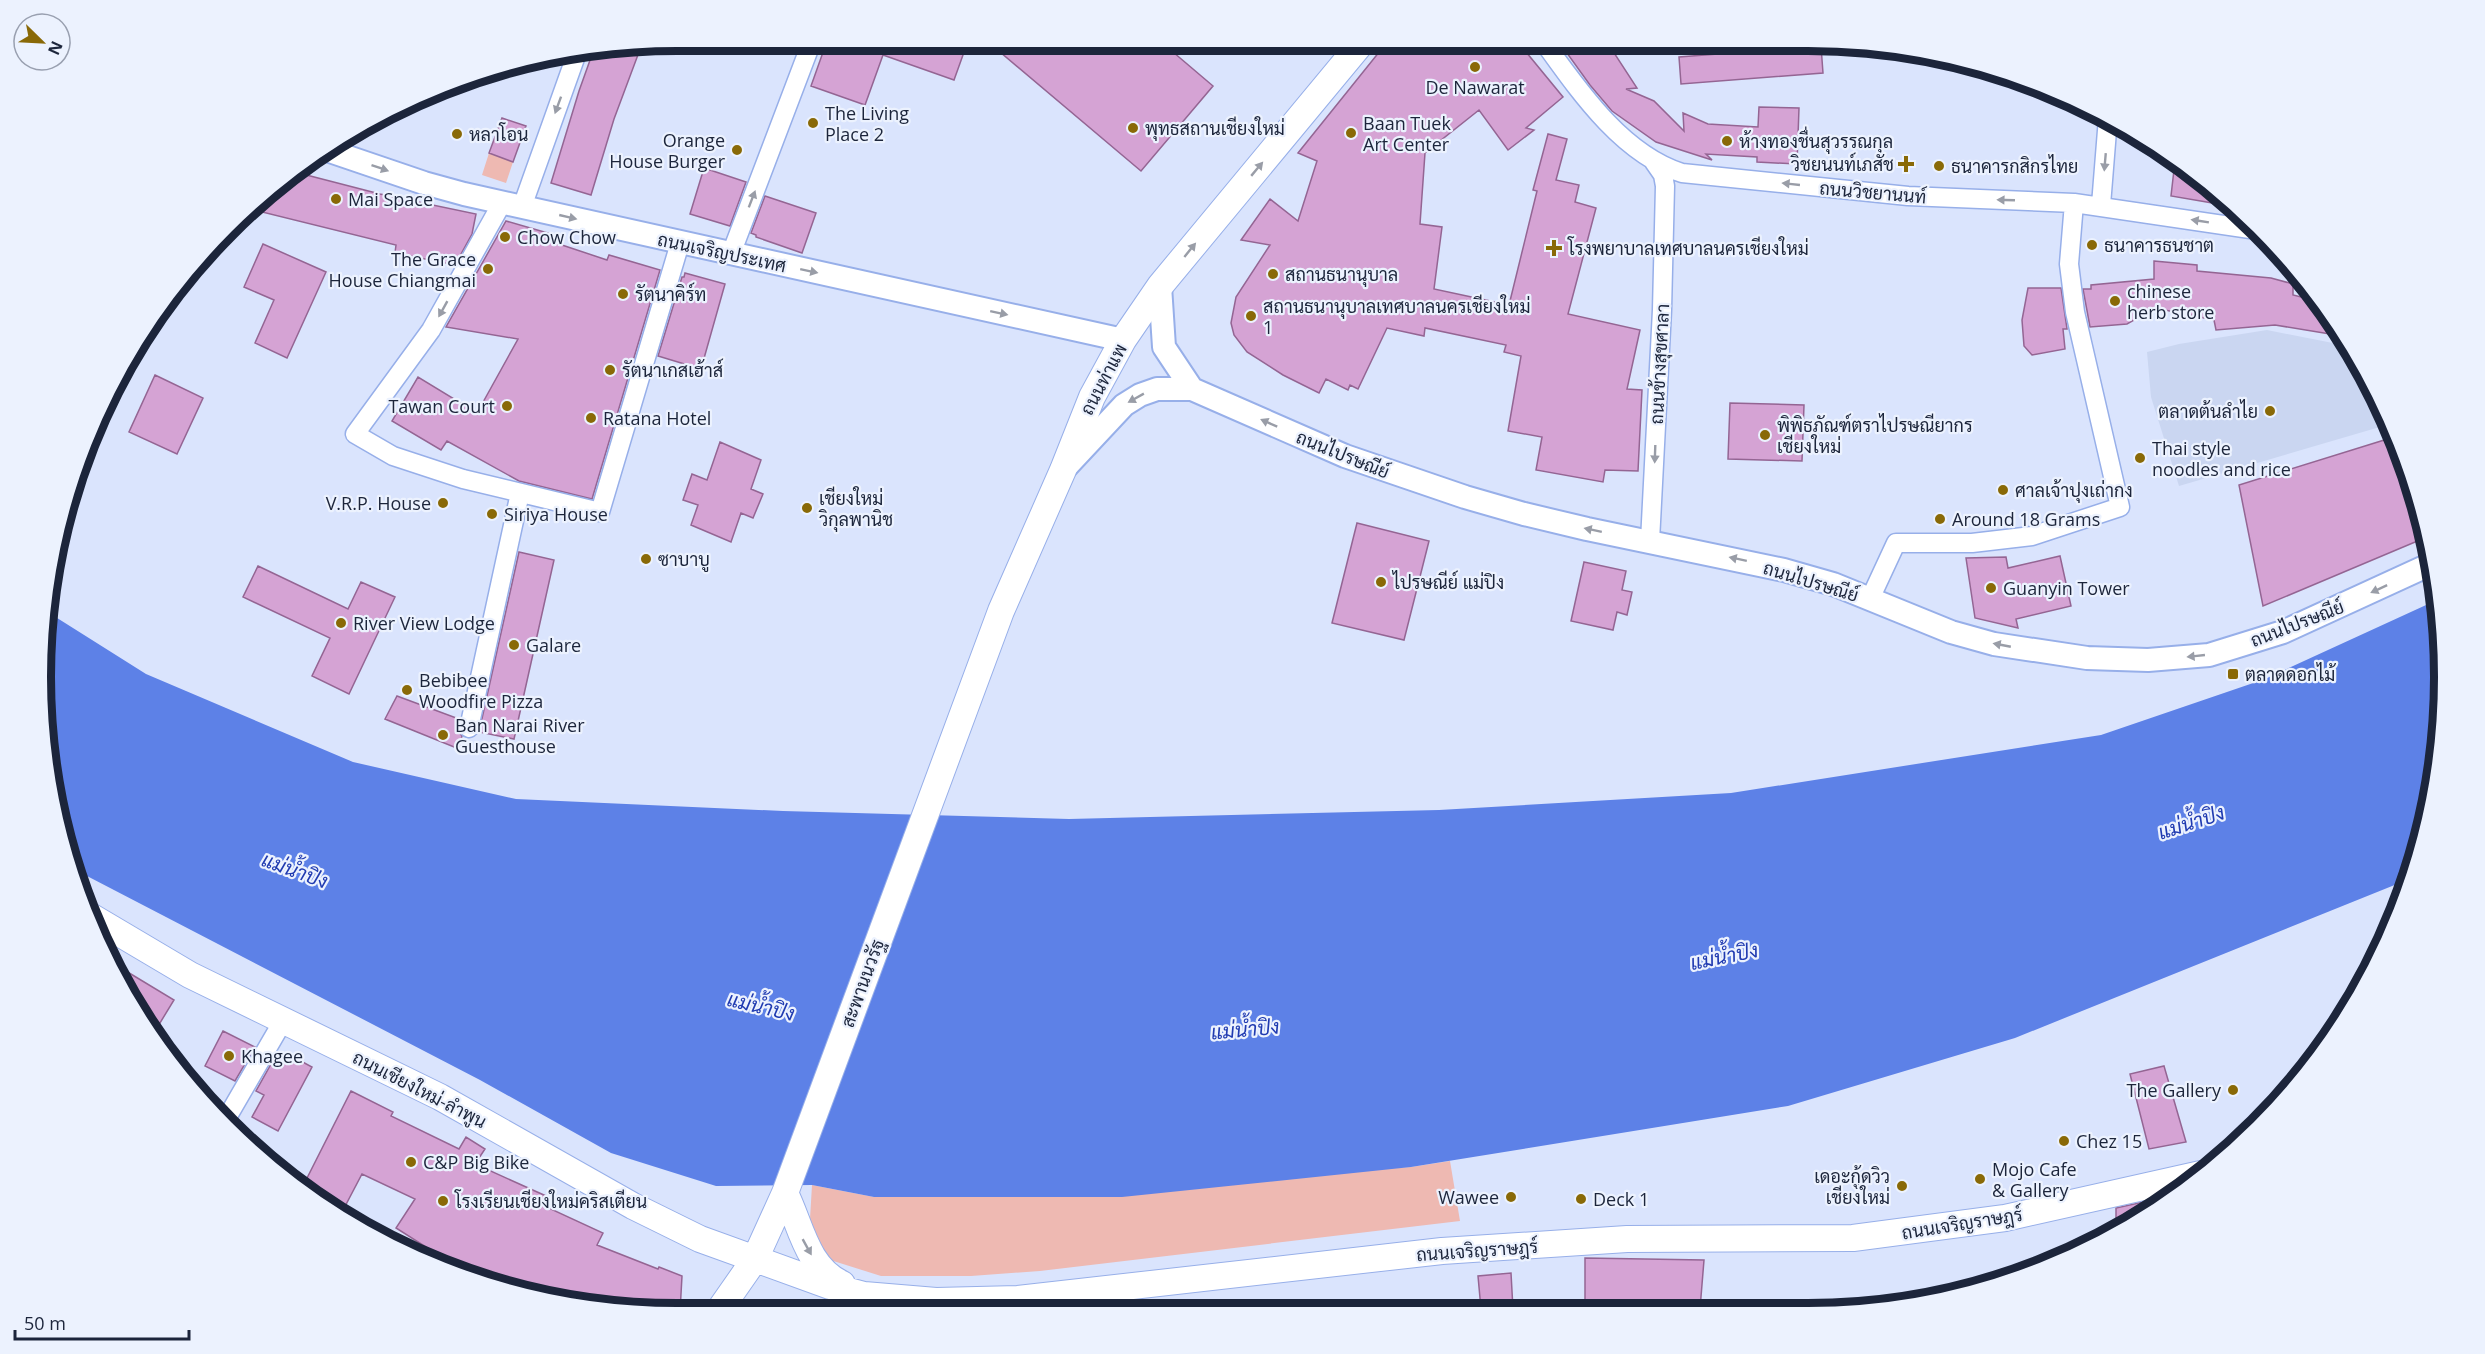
<svg xmlns="http://www.w3.org/2000/svg" width="2485" height="1354" viewBox="0 0 2485 1354" font-family="'Open Sans',Sarabun,sans-serif">
<style>
.built{fill:#cad6f1}
.green{fill:#eeb9b2}
.water{fill:#5d81e7}
.building{fill:#d5a3d4;stroke:#946593;stroke-width:1.5}
.lines{fill:none;stroke-linecap:round;stroke-linejoin:round}
.minor-casing{stroke:#97afe9;stroke-width:21}
.tertiary-casing{stroke:#97afe9;stroke-width:26}
.secondary-casing{stroke:#97afe9;stroke-width:28}
.minor{stroke:#fff;stroke-width:18}
.tertiary{stroke:#fff;stroke-width:22}
.secondary{stroke:#fff;stroke-width:26}
.oneway{fill:#999da7}
.poi-dot{fill:#896907;stroke:#ecf2fe;stroke-width:2}
.labels{text-anchor:middle;dominant-baseline:central;stroke-width:4.5;stroke-linejoin:round;paint-order:stroke}
.poi-label{font-size:18px;fill:#1c253b;stroke:#ecf2fe;text-anchor:start}
.street-label{font-size:18px;fill:#1c253b;stroke:#ecf2fe}
.water-label{font-size:20px;font-style:italic;fill:#203bb1;stroke:#ecf2fe}
.rim{fill:none;stroke:#1c253b;stroke-width:8}
</style>
<rect width="100%" height="100%" fill="#dae4fd"/>
<path class="built" d="M2267,330L2348,346L2379,395L2390,424L2179,486L2151,397L2147,352L2179,344Z"/>
<path class="green" d="M489,153L513,162L506,183L482,175Z
M1450,1161L1460,1221L1040,1271L971,1276H881L808,1253L812,1185L874,1197L1411,1167Z"/>
<path class="water" d="M2437,600L2443,635L2439,760L2412,878L2015,1038L1788,1106L1411,1167L1122,1197H874L812,1185L716,1186L611,1153L480,1080L87,876L70,865L62,841L42,719V635L46,611L146,674L353,762L516,799L783,811L1069,819L1439,810L1731,793L2101,735L2265,679Z"/>
<path class="building" d="M827,41H968L954,80L883,55L865,105L811,86Z
M987,41H1160L1213,86L1141,171Z
M1388,41H1517L1563,97L1526,128L1534,130L1508,150L1479,110L1425,153L1420,224L1442,227L1434,289L1509,305L1537,191L1533,190L1548,134L1567,139L1556,180L1579,185L1575,202L1596,208L1568,314L1640,330L1627,389L1642,390L1638,471L1605,470L1603,482L1536,470L1542,437L1508,431L1521,356L1504,352L1506,345L1425,328L1424,336L1387,328L1358,389L1350,385L1348,390L1326,379L1319,393L1283,375L1247,352L1234,335L1231,323L1236,297L1270,245L1241,240L1270,199L1298,221L1317,161L1298,153Z
M1559,42H1607L1637,88L1626,89L1654,101L1684,131L1683,113L1708,124L1758,127L1759,107L1799,108L1797,164L1757,162V157L1706,154L1712,160L1656,142L1612,111L1590,85Z
M642,44L614,119L591,195L551,183L579,91L594,49Z
M1821,46L1823,73L1681,84L1679,57Z
M502,118L526,126L513,162L489,153Z
M2175,161L2227,198L2236,207L2171,196Z
M704,168L746,182L730,226L690,214Z
M291,171L380,194L476,214L472,234L455,265L395,253L396,245L258,211L261,199Z
M765,196L816,213L802,253L756,237V235L751,233Z
M506,221L551,234L547,240L607,260L609,255L660,270L592,499L519,481L447,441L441,450L392,421L418,377L477,413L518,339L446,327Z
M263,244L326,272L287,358L255,343L274,300L244,287Z
M2154,261L2197,265V271L2271,278L2293,284V295L2321,302L2342,336L2275,325L2216,330L2214,320L2155,308L2127,324L2090,327L2083,289H2091V285L2154,279Z
M685,273L725,284L701,369L658,356L682,277H684Z
M2028,288H2061L2067,329H2063L2065,349L2032,355L2024,346L2022,320Z
M155,375L203,398L177,454L129,432Z
M1730,403L1804,405L1802,461L1728,459Z
M2394,437L2423,512L2427,537L2263,606L2239,485Z
M720,442L761,460L751,489L763,494L753,518L741,513L731,542L691,525L698,505L683,500L692,474L707,480Z
M1357,523L1429,541L1404,640L1332,623Z
M519,552L554,560L514,739L479,732Z
M2060,556L2071,606L2016,619L2018,628L1975,618L1966,558L2006,557L2008,568Z
M1584,562L1626,571L1622,590L1632,592L1627,615L1617,612L1613,630L1571,621Z
M258,566L348,609L361,582L395,597L349,694L312,676L330,638L243,597Z
M397,696L459,719L458,731L462,736L459,749L385,719Z
M111,962L174,1000L152,1036L148,1030Z
M223,1031L255,1047L235,1081L205,1066Z
M286,1053L312,1067L278,1131L252,1117L264,1095L256,1091L275,1057L282,1060Z
M2164,1066L2186,1142L2149,1149L2130,1074Z
M351,1091L393,1112L391,1116L459,1149L466,1137L485,1149L475,1164L546,1196L542,1205L603,1233L597,1245L658,1269L659,1267L682,1276L680,1312H636L512,1292L455,1268L456,1266L396,1228L415,1199L362,1174L341,1214L301,1190Z
M2175,1195L2161,1206L2116,1229V1208Z
M1585,1258L1704,1260L1700,1309H1585Z
M1511,1273L1513,1309H1481L1478,1276Z"/>
<g class="lines">
<g class="minor-casing">
<path id="minor" d="M1543,41C1579,91 1622,154 1682,173L1908,196L2074,203L2257,230
M502,203L431,330L355,434L393,456L463,479L600,512L680,243
M2101,205L2108,118
M522,207L578,50
M731,254L812,41
M1650,541L1662,310L1665,186L1663,175L1654,162
M1870,599L1896,543H1972L2032,536L2120,507L2075,312L2069,264L2074,203
M469,728L520,493
M225,1121L283,1021"/>
</g>
<g class="tertiary-casing">
<path id="tertiary" d="M324,149L424,183L464,194L1123,340
M1160,286L1164,347L1192,389
M1066,467L1124,405L1140,395L1157,389H1192L1345,456L1465,497L1524,514L1587,529L1784,570L1833,584L1951,632L1994,644L2087,658L2148,660L2209,655L2283,632L2431,564"/>
</g>
<g class="secondary-casing">
<path id="secondary" d="M87,914L190,975L440,1097L633,1206L700,1239L830,1286L864,1295L936,1301L1018,1299L1442,1251L1627,1239L1853,1238L2005,1218L2201,1174
M785,1193C801,1225 806,1267 842,1284
M718,1312L755,1259L785,1193L1001,611L1063,470L1092,397L1123,340L1160,286L1363,41"/>
</g>
<use href="#minor" class="minor"/>
<use href="#tertiary" class="tertiary"/>
<use href="#secondary" class="secondary"/>
</g>
<defs><path id="oneway-solid" d="M-6-.8H1V-3.2L6.5 0L1 3.2V.8H-6Z" transform="scale(1.5)"/></defs>
<g class="oneway">
<use href="#oneway-solid" transform="translate(558 105) rotate(110)"/>
<use href="#oneway-solid" transform="translate(2105 162) rotate(95)"/>
<use href="#oneway-solid" transform="translate(380 168) rotate(19)"/>
<use href="#oneway-solid" transform="translate(1257 169) rotate(-50)"/>
<use href="#oneway-solid" transform="translate(1791 184) rotate(-174)"/>
<use href="#oneway-solid" transform="translate(752 199) rotate(-69)"/>
<use href="#oneway-solid" transform="translate(2006 200) rotate(-178)"/>
<use href="#oneway-solid" transform="translate(568 217) rotate(13)"/>
<use href="#oneway-solid" transform="translate(2200 221) rotate(-171)"/>
<use href="#oneway-solid" transform="translate(1190 250) rotate(-51)"/>
<use href="#oneway-solid" transform="translate(809 271) rotate(12)"/>
<use href="#oneway-solid" transform="translate(443 309) rotate(119)"/>
<use href="#oneway-solid" transform="translate(999 313) rotate(12)"/>
<use href="#oneway-solid" transform="translate(1136 398) rotate(151)"/>
<use href="#oneway-solid" transform="translate(1269 423) rotate(-156)"/>
<use href="#oneway-solid" transform="translate(1655 454) rotate(92)"/>
<use href="#oneway-solid" transform="translate(1593 530) rotate(-168)"/>
<use href="#oneway-solid" transform="translate(1738 559) rotate(-168)"/>
<use href="#oneway-solid" transform="translate(2379 589) rotate(155)"/>
<use href="#oneway-solid" transform="translate(2002 645) rotate(-169)"/>
<use href="#oneway-solid" transform="translate(2196 656) rotate(174)"/>
<use href="#oneway-solid" transform="translate(807 1247) rotate(61)"/>
</g>
<g class="poi-dot">
<circle cx="1475" cy="67" r="6"/>
<circle cx="813" cy="123" r="6"/>
<circle cx="1133" cy="128" r="6"/>
<circle cx="1351" cy="133" r="6"/>
<circle cx="457" cy="134" r="6"/>
<circle cx="1727" cy="141" r="6"/>
<circle cx="737" cy="150" r="6"/>
<path d="M1903 155h6v6h6v6h-6v6h-6v-6h-6v-6h6z"/>
<circle cx="1939" cy="166" r="6"/>
<circle cx="336" cy="199" r="6"/>
<circle cx="505" cy="237" r="6"/>
<circle cx="2092" cy="245" r="6"/>
<path d="M1551 239h6v6h6v6h-6v6h-6v-6h-6v-6h6z"/>
<circle cx="488" cy="269" r="6"/>
<circle cx="1273" cy="274" r="6"/>
<circle cx="623" cy="294" r="6"/>
<circle cx="2115" cy="301" r="6"/>
<circle cx="1251" cy="316" r="6"/>
<circle cx="610" cy="370" r="6"/>
<circle cx="507" cy="406" r="6"/>
<circle cx="2270" cy="411" r="6"/>
<circle cx="591" cy="418" r="6"/>
<circle cx="1765" cy="435" r="6"/>
<circle cx="2140" cy="458" r="6"/>
<circle cx="2003" cy="490" r="6"/>
<circle cx="443" cy="503" r="6"/>
<circle cx="807" cy="508" r="6"/>
<circle cx="492" cy="514" r="6"/>
<circle cx="1940" cy="519" r="6"/>
<circle cx="646" cy="559" r="6"/>
<circle cx="1381" cy="582" r="6"/>
<circle cx="1991" cy="588" r="6"/>
<circle cx="341" cy="623" r="6"/>
<circle cx="514" cy="645" r="6"/>
<rect x="2227" y="668" width="12" height="12" rx="3"/>
<circle cx="407" cy="690" r="6"/>
<circle cx="443" cy="735" r="6"/>
<circle cx="229" cy="1056" r="6"/>
<circle cx="2233" cy="1090" r="6"/>
<circle cx="2064" cy="1141" r="6"/>
<circle cx="411" cy="1162" r="6"/>
<circle cx="1980" cy="1179" r="6"/>
<circle cx="1902" cy="1186" r="6"/>
<circle cx="1511" cy="1197" r="6"/>
<circle cx="1581" cy="1199" r="6"/>
<circle cx="443" cy="1201" r="6"/>
</g>
<g class="labels">
<g class="poi-label">
<text x="1475" y="87" text-anchor="middle">De Nawarat</text>
<text x="825" y="113">The Living<tspan x="825" dy="21">Place 2</tspan></text>
<text x="1363" y="123">Baan Tuek<tspan x="1363" dy="21">Art Center</tspan></text>
<text x="1145" y="128">พุทธสถานเชียงใหม่</text>
<text x="469" y="134">หลาโอน</text>
<text x="725" y="140" text-anchor="end">Orange<tspan x="725" dy="21">House Burger</tspan></text>
<text x="1739" y="141">ห้างทองชื่นสุวรรณกุล</text>
<text x="1894" y="164" text-anchor="end">วิชยนนท์เภสัช</text>
<text x="1951" y="166">ธนาคารกสิกรไทย</text>
<text x="348" y="199">Mai Space</text>
<text x="517" y="237">Chow Chow</text>
<text x="2104" y="245">ธนาคารธนชาต</text>
<text x="1568" y="248">โรงพยาบาลเทศบาลนครเชียงใหม่</text>
<text x="476" y="259" text-anchor="end">The Grace<tspan x="476" dy="21">House Chiangmai</tspan></text>
<text x="1285" y="274">สถานธนานุบาล</text>
<text x="2127" y="291">chinese<tspan x="2127" dy="21">herb store</tspan></text>
<text x="635" y="294">รัตนาคิร์ท</text>
<text x="1263" y="306">สถานธนานุบาลเทศบาลนครเชียงใหม่<tspan x="1263" dy="21">1</tspan></text>
<text x="622" y="370">รัตนาเกสเฮ้าส์</text>
<text x="495" y="406" text-anchor="end">Tawan Court</text>
<text x="2258" y="411" text-anchor="end">ตลาดต้นลำไย</text>
<text x="603" y="418">Ratana Hotel</text>
<text x="1777" y="425">พิพิธภัณฑ์ตราไปรษณียากร<tspan x="1777" dy="21">เชียงใหม่</tspan></text>
<text x="2152" y="448">Thai style<tspan x="2152" dy="21">noodles and rice</tspan></text>
<text x="2015" y="490">ศาลเจ้าปุงเถ่ากง</text>
<text x="819" y="498">เชียงใหม่<tspan x="819" dy="21">วิกุลพานิช</tspan></text>
<text x="431" y="503" text-anchor="end">V.R.P. House</text>
<text x="504" y="514">Siriya House</text>
<text x="1952" y="519">Around 18 Grams</text>
<text x="658" y="559">ซาบาบู</text>
<text x="1393" y="582">ไปรษณีย์ แม่ปิง</text>
<text x="2003" y="588">Guanyin Tower</text>
<text x="353" y="623">River View Lodge</text>
<text x="526" y="645">Galare</text>
<text x="2245" y="674">ตลาดดอกไม้</text>
<text x="419" y="680">Bebibee<tspan x="419" dy="21">Woodfire Pizza</tspan></text>
<text x="455" y="725">Ban Narai River<tspan x="455" dy="21">Guesthouse</tspan></text>
<text x="241" y="1056">Khagee</text>
<text x="2221" y="1090" text-anchor="end">The Gallery</text>
<text x="2076" y="1141">Chez 15</text>
<text x="423" y="1162">C&amp;P Big Bike</text>
<text x="1992" y="1169">Mojo Cafe<tspan x="1992" dy="21">&amp; Gallery</tspan></text>
<text x="1890" y="1176" text-anchor="end">เดอะกู้ดวิว<tspan x="1890" dy="21">เชียงใหม่</tspan></text>
<text x="1499" y="1197" text-anchor="end">Wawee</text>
<text x="1593" y="1199">Deck 1</text>
<text x="455" y="1201">โรงเรียนเชียงใหม่คริสเตียน</text>
</g>
<g class="street-label">
<text transform="translate(1873 192) rotate(5)">ถนนวิชยานนท์</text>
<text transform="translate(722 252) rotate(12)">ถนนเจริญประเทศ</text>
<text transform="translate(1659 364) rotate(-87)">ถนนข้างสุขศาลา</text>
<text transform="translate(1103 379) rotate(-62)">ถนนท่าแพ</text>
<text transform="translate(1343 454) rotate(22)">ถนนไปรษณีย์</text>
<text transform="translate(1811 581) rotate(17)">ถนนไปรษณีย์</text>
<text transform="translate(2297 623) rotate(-21)">ถนนไปรษณีย์</text>
<text transform="translate(862 983) rotate(-70)">สะพานนวรัฐ</text>
<text transform="translate(420 1089) rotate(27)">ถนนเชียงใหม่-ลำพูน</text>
<text transform="translate(1962 1223) rotate(-9)">ถนนเจริญราษฎร์</text>
<text transform="translate(1477 1250) rotate(-4)">ถนนเจริญราษฎร์</text>
</g>
<g class="water-label">
<text transform="translate(2191 822) rotate(-18)">แม่น้ำปิง</text>
<text transform="translate(295 870) rotate(20)">แม่น้ำปิง</text>
<text transform="translate(1724 956) rotate(-11)">แม่น้ำปิง</text>
<text transform="translate(761 1006) rotate(13)">แม่น้ำปิง</text>
<text transform="translate(1245 1029) rotate(-5)">แม่น้ำปิง</text>
</g>
</g>
<path d="M0 0H2485V1354H0ZM677 51H1808A626 626 0 0 1 2434 677V677A626 626 0 0 1 1808 1303H677A626 626 0 0 1 51 677V677A626 626 0 0 1 677 51Z" fill="#ecf2fe" fill-rule="evenodd"/>
<path class="rim" d="M677 51H1808A626 626 0 0 1 2434 677V677A626 626 0 0 1 1808 1303H677A626 626 0 0 1 51 677V677A626 626 0 0 1 677 51Z"/>
<g transform="translate(42 42) rotate(114)"><circle r="28" fill="#ecf2fe" stroke="#99a0b0" stroke-width="1.5"/>
<path d="M0-4.5L10 22L0 15L-10 22Z" fill="#896907"/>
<text y="-9" font-size="16" font-weight="bold" text-anchor="middle" fill="#1c253b">N</text>
</g>
<path d="M15 1330v9h174v-9" fill="none" stroke="#1c253b" stroke-width="3"/>
<text x="24" y="1330" font-size="18" fill="#1c253b" stroke="#ecf2fe" stroke-width="4.5" paint-order="stroke">50 m</text>
</svg>
